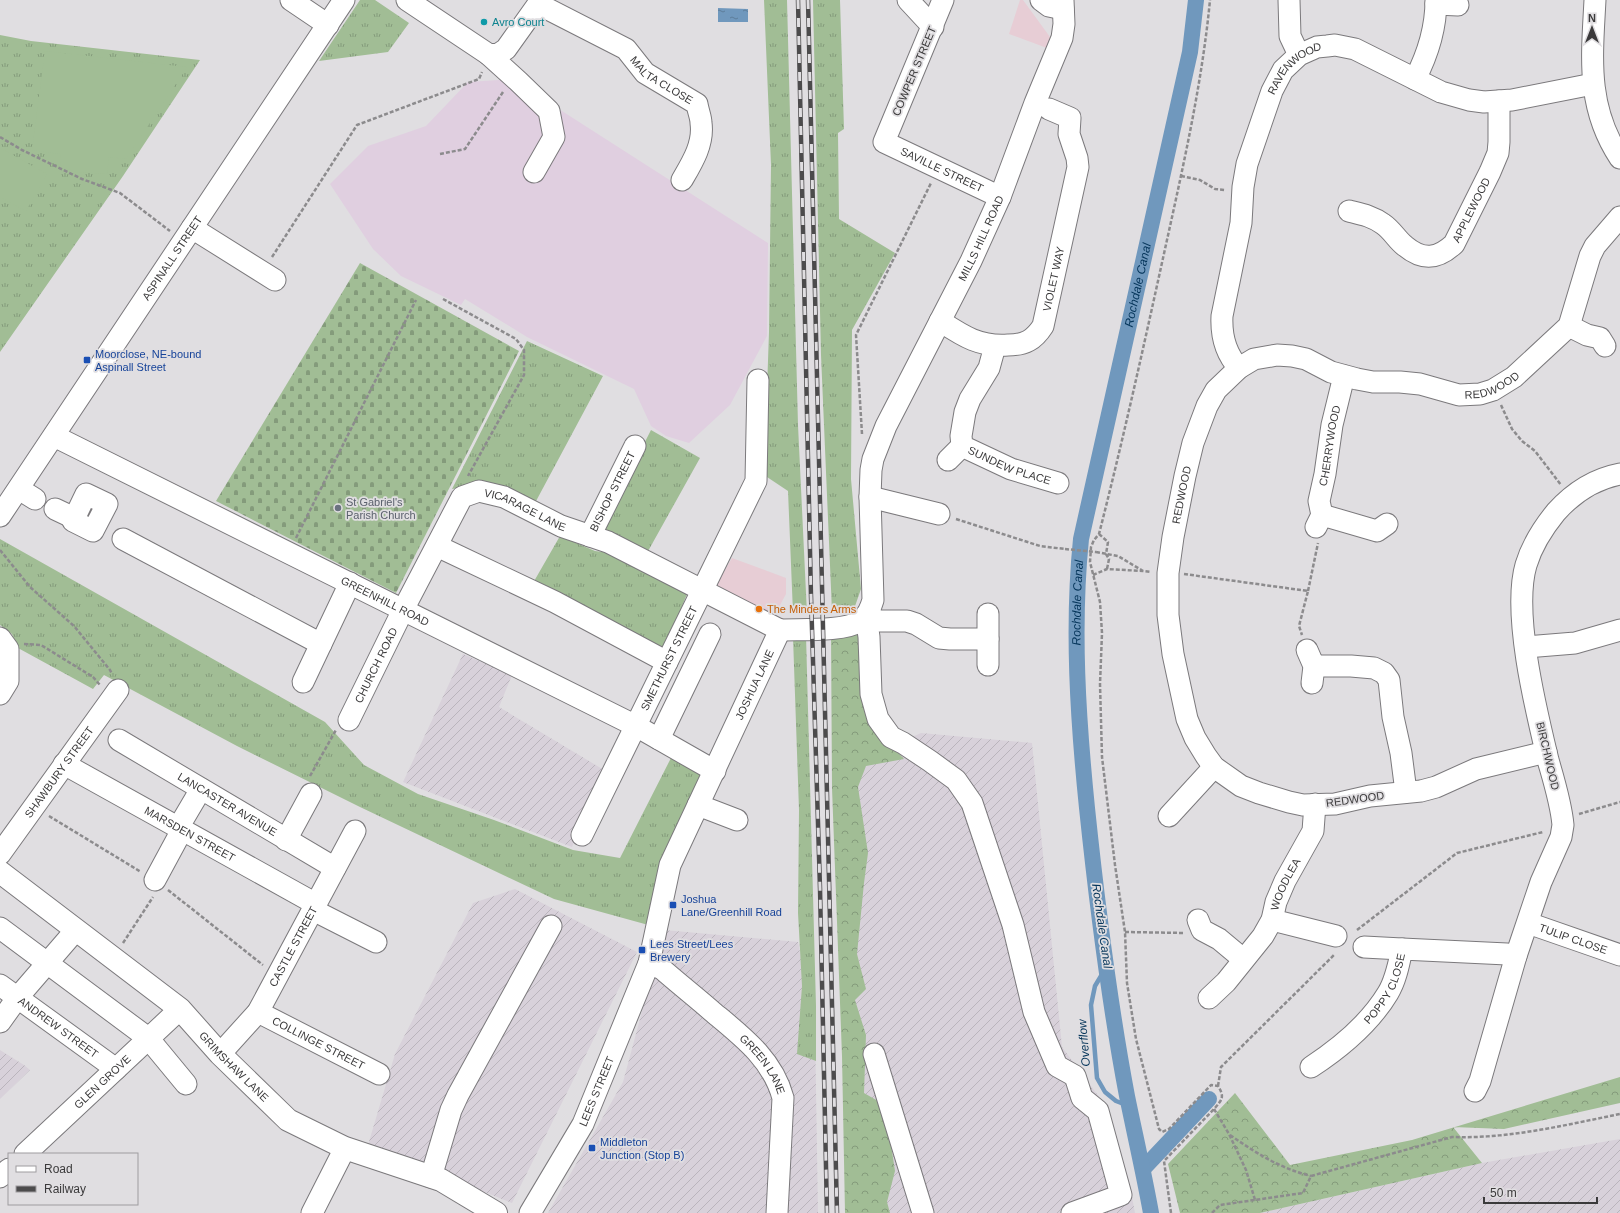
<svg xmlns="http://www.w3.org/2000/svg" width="1620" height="1213" viewBox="0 0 1620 1213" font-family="Helvetica,sans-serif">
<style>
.commercial{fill:#e7cdd5}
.industrial{fill:url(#industrial-furrows)}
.education{fill:#e0cfe0}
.grass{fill:url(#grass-tufts)}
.forest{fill:url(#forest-crowns)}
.cemetery{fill:url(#cemetery-stones)}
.garden{fill:#a1bd95}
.water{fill:url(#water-ripples)}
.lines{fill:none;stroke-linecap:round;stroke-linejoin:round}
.stream{stroke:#7098bd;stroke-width:4.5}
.canal{stroke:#7098bd;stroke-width:16}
.minor-casing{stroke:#7b797c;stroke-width:23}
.major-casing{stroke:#7b797c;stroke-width:24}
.path{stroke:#8c8b8d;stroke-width:2.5;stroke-dasharray:4 2;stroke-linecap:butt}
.minor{stroke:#fff;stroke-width:21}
.major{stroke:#fff;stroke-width:22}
.rail-casing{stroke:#4c4b4c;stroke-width:4.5}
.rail{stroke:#e0dee1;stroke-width:3;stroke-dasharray:9;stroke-linecap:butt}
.path-bridge{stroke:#8c8b8d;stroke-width:2.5;stroke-dasharray:4 2;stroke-linecap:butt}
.culture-dot{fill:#0f9aa8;stroke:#e0dee1;stroke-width:1.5}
.transit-dot{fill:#1a4fb4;stroke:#e0dee1;stroke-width:1.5}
.worship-dot{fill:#6b7280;stroke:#e0dee1;stroke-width:1.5}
.food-dot{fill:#e8710a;stroke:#e0dee1;stroke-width:1.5}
.labels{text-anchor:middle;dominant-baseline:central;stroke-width:3.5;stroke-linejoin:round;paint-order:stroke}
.culture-label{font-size:11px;fill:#0d838f;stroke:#e0dee1;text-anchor:start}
.street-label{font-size:11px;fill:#3b3a3b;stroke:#e0dee1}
.transit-label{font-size:11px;fill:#164399;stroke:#e0dee1;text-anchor:start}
.worship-label{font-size:11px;fill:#5b616d;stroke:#e0dee1;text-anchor:start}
.food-label{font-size:11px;fill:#c56008;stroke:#e0dee1;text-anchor:start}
.water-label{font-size:12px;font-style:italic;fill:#043459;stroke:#e0dee1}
</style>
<defs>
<pattern id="industrial-furrows" width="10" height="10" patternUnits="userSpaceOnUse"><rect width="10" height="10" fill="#d8d1da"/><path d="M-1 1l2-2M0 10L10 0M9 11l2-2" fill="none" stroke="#bab4bc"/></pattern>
<pattern id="grass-tufts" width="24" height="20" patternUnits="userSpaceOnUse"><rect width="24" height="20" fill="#a1bd95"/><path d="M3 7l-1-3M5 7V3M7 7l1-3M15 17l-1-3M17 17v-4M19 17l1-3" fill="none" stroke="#849b7b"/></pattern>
<pattern id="forest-crowns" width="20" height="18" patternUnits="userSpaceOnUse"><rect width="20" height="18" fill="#a1bd95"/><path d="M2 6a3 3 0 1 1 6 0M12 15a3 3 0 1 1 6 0" fill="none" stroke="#849b7b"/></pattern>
<pattern id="cemetery-stones" width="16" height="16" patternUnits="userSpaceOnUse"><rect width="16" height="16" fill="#a1bd95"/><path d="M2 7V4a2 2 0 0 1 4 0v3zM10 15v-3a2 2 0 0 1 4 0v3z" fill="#849b7b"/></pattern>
<pattern id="water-ripples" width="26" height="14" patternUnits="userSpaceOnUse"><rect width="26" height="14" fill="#7098bd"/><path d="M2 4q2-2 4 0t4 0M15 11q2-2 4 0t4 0" fill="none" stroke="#5d7d9b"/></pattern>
</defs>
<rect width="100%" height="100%" fill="#e0dee1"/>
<path class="commercial" d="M1020,0H1023L1050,37L1047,48L1009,34Z
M732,558L786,578V594L772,620L714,589Z"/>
<path class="industrial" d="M463,654L512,675L499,707L604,770L572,847L403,782Z
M921,733L1032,743L1062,1047L1105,1105L1132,1197L1135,1213H857L843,912L855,763Z
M515,889L637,952L512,1203L368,1145L395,1054L473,903Z
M664,930L798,942L815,1028L818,1213H548L623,1082Z
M0,1050L24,1065L30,1070L0,1099Z
M1620,1139V1213H1260L1482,1163Z"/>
<path class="education" d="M512,79L768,243L767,336L730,405L689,443L666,436L651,426L634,389L527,337L465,299L461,305L401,276L373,249L330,184L368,146L426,126L468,82Z"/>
<path class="grass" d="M360,0H375L409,23L388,52L319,61Z
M764,0H787L798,425L807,614L793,613L788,491L764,475L769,332L771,165Z
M813,0H840L844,129L838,133L839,219L895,253L852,330L851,479L861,589L854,609L832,612L821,355Z
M0,35L31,41L200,60L123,176L0,352Z
M527,341L603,376L535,503L464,487L452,489Z
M651,430L700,458L647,553L600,530Z
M560,536L595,551L618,554L666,580L687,594L664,651L533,583Z
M0,539L325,722L364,765L418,794L494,820L573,850L620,858L672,756L704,770L652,926L554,899L360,807L237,746L104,675L93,689L18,648L12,634L0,625Z
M806,635L816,1006V1061L797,1054L802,986L798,913L799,810L793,637Z"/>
<path class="forest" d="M866,633L875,727L904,759L866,766L858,787L868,853L864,883L857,954L866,989L855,1000L866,1035L864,1093L885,1105L895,1171L887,1202L890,1213H845L842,1056L832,788L831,634Z
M1620,1077V1103L1504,1129L1453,1127L1482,1163L1260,1213H1180L1168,1164L1235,1093L1290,1165L1412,1140Z"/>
<path class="cemetery" d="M360,263L519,351L396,593L216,501Z"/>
<path class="garden" d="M45,51L187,67L126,159L109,157L107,174L77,172L61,167L60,154L32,150Z
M0,148L47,174L26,211L0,197Z"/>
<path class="water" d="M718,8L748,9V22H718Z"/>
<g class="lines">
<path class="stream" d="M1107,966L1095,986L1091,1005L1097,1078L1105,1092L1116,1101L1129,1106"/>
<g class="canal">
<path d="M1143,1169L1209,1099"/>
<path id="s1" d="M1151,1213C1144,1174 1135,1135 1127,1096C1109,1001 1097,904 1087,808C1078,719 1072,628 1081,539L1190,52L1196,0"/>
</g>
<g class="minor-casing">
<g id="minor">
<path d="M291,0L328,25"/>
<path d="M407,0L488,54L497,55L506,49L541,0"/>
<path d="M908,0L933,27"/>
<path id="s2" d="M943,0L884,142L1000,197"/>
<path d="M1041,0L1049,6L1063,9"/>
<path d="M1289,0L1290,36L1299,55"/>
<path d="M1595,0C1592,57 1586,107 1620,158"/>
<path id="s3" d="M538,4L626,49L645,73L697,104C698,111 701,117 701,123C704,144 692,163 682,180"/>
<path d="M1436,4L1458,5"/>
<path d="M488,54L518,81L549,111L554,137L534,172"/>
<path d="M1415,79C1428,54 1436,28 1436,0"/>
<path id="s4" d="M1349,211C1361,214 1372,216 1383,224C1392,230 1397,240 1405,246C1423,261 1438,259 1454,244L1490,172L1498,153L1499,142V101"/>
<path d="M192,228L275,280"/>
<path id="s5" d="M940,321C963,336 979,347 1008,345C1025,345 1034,340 1043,326L1078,167L1077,158L1069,134L1070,118L1049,109"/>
<path d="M1569,326L1587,335L1600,338L1605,346"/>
<path id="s6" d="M995,346L989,368L970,399L965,412L961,436L962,446L1011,469L1058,483"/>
<path id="s7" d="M1239,368C1225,353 1221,336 1222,316L1241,223L1243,187L1247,164L1272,91L1283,70L1299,55L1317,47L1327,46L1335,45L1355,49L1441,92L1469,100L1484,102L1512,100L1593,84"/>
<path id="s8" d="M54,436L636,726L715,771"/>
<path d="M948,460L962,446"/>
<path d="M19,489L35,499"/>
<path d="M86,494L107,504L93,531L73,521Z"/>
<path d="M870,497L939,514"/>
<path d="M55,509L74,518"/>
<path d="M1322,515L1377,531L1387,524"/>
<path id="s9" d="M0,516L344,0"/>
<path id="s10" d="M1316,527L1322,515L1319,501L1325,474L1332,425L1344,376"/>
<path id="s11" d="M590,536L635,446"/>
<path d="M123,539L321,644L350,583"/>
<path d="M437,546L555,602L667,662"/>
<path d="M867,614L878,621H907L916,624L939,638L950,639H988"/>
<path d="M866,616L869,637L871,694L878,719L891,737L903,743L930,761L956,780L972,803L1013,925L1034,1012L1057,1066L1075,1076L1082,1098L1098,1111L1121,1195L1072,1213"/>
<path id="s12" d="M780,630C801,629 843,632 861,621C868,616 871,607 873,600L870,497L871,470L873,459L886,426L971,261L1000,197L1035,103L1062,38L1064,24L1063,0"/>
<path d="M0,638L8,649V681L0,694"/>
<path d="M1526,647L1575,643L1620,630"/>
<path d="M1307,650L1314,666L1312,683"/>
<path d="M988,665V614"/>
<path d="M1314,666H1351L1374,668L1384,673L1389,680L1393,717L1401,753L1406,792"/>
<path d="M303,682L321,644"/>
<path id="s13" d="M349,720L403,610L462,497L479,491L504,497L561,526L608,542L780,630"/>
<path d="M659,739L710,634"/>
<path id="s14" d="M119,740L335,868"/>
<path id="s15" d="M1546,752L1476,769L1436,787L1421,791L1370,796L1335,804L1303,805L1289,802L1259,793L1241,786L1214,767L1206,756L1195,738L1187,719L1173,654L1168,615V573L1173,537L1185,476L1193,443L1207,406L1216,390L1239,368L1254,359L1277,355L1292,356L1306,359L1331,372L1357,379L1373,382H1400L1420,384L1459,395L1480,394L1493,390L1514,377L1569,326L1590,256L1595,246L1620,217"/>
<path id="s16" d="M64,764L316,904"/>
<path d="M698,805L737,820"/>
<path d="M1169,816L1214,767"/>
<path d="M178,828L201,789"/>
<path id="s17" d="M582,835L756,481L758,380"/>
<path d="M286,840L311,794"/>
<path id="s18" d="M0,854L118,690"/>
<path d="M155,880L182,830"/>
<path d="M313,910L376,942"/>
<path d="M1198,920L1202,930L1219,939L1243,959"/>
<path d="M1272,920L1336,936"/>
<path id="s19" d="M1528,923L1620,955"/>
<path d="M0,928L148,1038L186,1084"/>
<path d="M1364,947L1402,949"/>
<path id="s20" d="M649,963L662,969C679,984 697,998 714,1013C743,1037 773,1060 783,1098L777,1213"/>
<path id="s21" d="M0,985L116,1069"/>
<path id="s22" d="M1209,998L1226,982L1263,936L1272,920L1276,902L1285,881L1313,831L1315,804"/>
<path id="s23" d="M258,1012L379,1074"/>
<path d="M0,1022L18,997L75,931"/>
<path id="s24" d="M220,1054L258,1012L355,831"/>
<path d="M874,1054L923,1213"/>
<path id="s25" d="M1311,1067C1340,1048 1370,1023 1388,993C1396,980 1399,963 1402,949L1507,954L1516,956"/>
<path d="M1475,1091L1480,1081L1486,1060L1516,956L1541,882L1561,837L1563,825C1561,803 1554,781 1548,760C1536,710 1512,613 1526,565C1532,545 1543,528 1556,512C1573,493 1594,479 1620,474"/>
<path id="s26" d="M25,1154L180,1009"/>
<path d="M0,1177L9,1169"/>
<path d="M431,1177L451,1110L458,1095L551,926"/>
<path d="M312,1213L345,1148"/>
<path id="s27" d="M530,1213L583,1124L649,963L670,865L780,630"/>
</g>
</g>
<g class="major-casing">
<g id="major">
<path id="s28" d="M0,872L180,1009L220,1054L288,1120L345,1148L441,1180L496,1213"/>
</g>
</g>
<path class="path" d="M0,137L22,150L82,179L120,193L170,231
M440,154L465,149L503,92
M1181,176L1200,180L1215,189L1225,190
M272,257L357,125L479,79L482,72
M443,299L516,339L524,350V375L468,476
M1501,405L1512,429L1522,441L1535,451L1561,485
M862,434L856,335L931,183
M956,519L1040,546L1065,549
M1099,534L1108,542L1106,554L1109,559L1107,569
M296,538L416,300
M0,550L30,587L74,626L110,670L112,674
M1096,552L1118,556L1143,571L1151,572
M1184,574L1308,591L1299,626L1302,635
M1093,575L1107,569L1143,571
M1308,591L1318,543
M24,644L41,645L93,677L100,685
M310,776L336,730
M1579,814L1620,802
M49,816L141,872
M168,890L263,965
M1357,930L1457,853L1543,832
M1125,932L1185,933
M123,943L153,897
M1218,1086L1221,1067L1335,954
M1214,1109L1229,1134L1246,1170L1255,1200
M1230,1135C1256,1153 1279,1168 1311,1176
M1171,1213L1164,1161L1214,1109C1222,1100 1225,1097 1218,1086L1211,1085L1169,1129L1162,1132L1159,1129L1136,1039L1127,983L1125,932L1115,865L1102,757L1100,684L1102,633L1100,602L1090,562L1091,547L1094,540L1099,534C1123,440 1144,345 1165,249C1183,167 1202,84 1210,0
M1212,1213L1220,1205L1303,1193L1311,1176L1452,1137C1509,1139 1565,1125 1620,1114"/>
<use href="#minor" class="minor"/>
<use href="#major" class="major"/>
<g class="rail-casing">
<path id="rail" d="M798,0L811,596L820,888L827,1213
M808,0L837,1213"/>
</g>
<use href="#rail" class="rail"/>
<path class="path-bridge" d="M1065,549L1096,552"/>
</g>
<circle class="culture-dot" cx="484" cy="22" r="4"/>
<g class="transit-dot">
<rect x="83" y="356" width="8" height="8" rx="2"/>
<rect x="669" y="901" width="8" height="8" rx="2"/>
<rect x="638" y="946" width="8" height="8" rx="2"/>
<rect x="588" y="1144" width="8" height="8" rx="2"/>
</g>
<circle class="worship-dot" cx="338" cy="508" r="4"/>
<circle class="food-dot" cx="759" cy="609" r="4"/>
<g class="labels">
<g class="culture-label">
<text x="492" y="22">Avro Court</text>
</g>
<g class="street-label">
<text transform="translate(914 71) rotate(-67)">COWPER STREET</text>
<text stroke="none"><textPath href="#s7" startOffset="321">RAVENWOOD</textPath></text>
<text stroke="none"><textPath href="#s3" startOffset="147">MALTA CLOSE</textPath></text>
<text stroke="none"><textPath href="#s2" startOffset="218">SAVILLE STREET</textPath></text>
<text stroke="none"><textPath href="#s4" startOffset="161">APPLEWOOD</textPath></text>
<text stroke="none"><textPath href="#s12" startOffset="494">MILLS HILL ROAD</textPath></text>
<text stroke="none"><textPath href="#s9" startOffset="310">ASPINALL STREET</textPath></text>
<text stroke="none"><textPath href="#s5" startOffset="164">VIOLET WAY</textPath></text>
<text stroke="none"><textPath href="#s15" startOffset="1038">REDWOOD</textPath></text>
<text stroke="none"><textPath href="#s10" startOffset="84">CHERRYWOOD</textPath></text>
<text stroke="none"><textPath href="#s6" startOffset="159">SUNDEW PLACE</textPath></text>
<text stroke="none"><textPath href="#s11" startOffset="50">BISHOP STREET</textPath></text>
<text stroke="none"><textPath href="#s15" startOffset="631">REDWOOD</textPath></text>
<text stroke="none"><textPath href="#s13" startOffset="318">VICARAGE LANE</textPath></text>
<text stroke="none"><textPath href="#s8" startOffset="370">GREENHILL ROAD</textPath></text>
<text stroke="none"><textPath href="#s17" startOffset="197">SMETHURST STREET</textPath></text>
<text stroke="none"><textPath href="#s13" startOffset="61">CHURCH ROAD</textPath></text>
<text stroke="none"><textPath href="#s27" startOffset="577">JOSHUA LANE</textPath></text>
<text transform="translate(1548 756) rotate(77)">BIRCHWOOD</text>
<text stroke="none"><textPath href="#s18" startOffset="101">SHAWBURY STREET</textPath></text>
<text transform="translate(1355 799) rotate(-8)">REDWOOD</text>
<text stroke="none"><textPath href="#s14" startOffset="126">LANCASTER AVENUE</textPath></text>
<text stroke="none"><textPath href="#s16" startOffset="144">MARSDEN STREET</textPath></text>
<text stroke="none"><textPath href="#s22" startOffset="139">WOODLEA</textPath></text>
<text stroke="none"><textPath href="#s19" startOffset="48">TULIP CLOSE</textPath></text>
<text stroke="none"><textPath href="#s24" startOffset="131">CASTLE STREET</textPath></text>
<text stroke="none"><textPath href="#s25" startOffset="110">POPPY CLOSE</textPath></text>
<text stroke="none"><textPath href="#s21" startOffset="72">ANDREW STREET</textPath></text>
<text stroke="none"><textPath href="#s23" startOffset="68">COLLINGE STREET</textPath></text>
<text stroke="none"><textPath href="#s28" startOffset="305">GRIMSHAW LANE</textPath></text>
<text stroke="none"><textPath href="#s20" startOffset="154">GREEN LANE</textPath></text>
<text stroke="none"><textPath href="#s26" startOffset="106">GLEN GROVE</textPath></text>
<text stroke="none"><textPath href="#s27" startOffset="139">LEES STREET</textPath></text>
</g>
<g class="transit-label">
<text x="95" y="354">Moorclose, NE-bound<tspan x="95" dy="13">Aspinall Street</tspan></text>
<text x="681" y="899">Joshua<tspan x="681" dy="13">Lane/Greenhill Road</tspan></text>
<text x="650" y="944">Lees Street/Lees<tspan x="650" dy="13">Brewery</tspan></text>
<text x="600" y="1142">Middleton<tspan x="600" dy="13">Junction (Stop B)</tspan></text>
</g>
<g class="worship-label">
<text x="346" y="502">St Gabriel's<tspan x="346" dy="13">Parish Church</tspan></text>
</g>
<g class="food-label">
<text x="767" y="609">The Minders Arms</text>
</g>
<g class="water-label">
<text stroke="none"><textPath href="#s1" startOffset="940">Rochdale Canal</textPath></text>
<text stroke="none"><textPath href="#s1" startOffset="616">Rochdale Canal</textPath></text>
<text transform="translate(1102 926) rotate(82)">Rochdale Canal</text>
<text transform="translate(1084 1043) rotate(-95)">Overflow</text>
</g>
</g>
<rect x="8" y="1153" width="130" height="52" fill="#e0dee1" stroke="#9e9c9f"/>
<rect x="16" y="1166" width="20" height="6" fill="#ffffff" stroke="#9e9c9f"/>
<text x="44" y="1173" font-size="12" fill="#3b3a3b">Road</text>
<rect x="16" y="1186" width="20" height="6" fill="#4c4b4c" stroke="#9e9c9f"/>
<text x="44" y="1193" font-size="12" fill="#3b3a3b">Railway</text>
<g transform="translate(1592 28)" stroke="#e0dee1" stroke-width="3" paint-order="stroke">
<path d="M0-3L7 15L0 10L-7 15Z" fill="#3b3a3b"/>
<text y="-6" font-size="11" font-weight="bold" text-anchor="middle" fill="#3b3a3b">N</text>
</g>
<path d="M1484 1197v6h113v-6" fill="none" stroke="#3b3a3b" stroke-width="2"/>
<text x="1490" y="1197" font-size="12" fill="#3b3a3b" stroke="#e0dee1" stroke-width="3" paint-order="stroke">50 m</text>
</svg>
